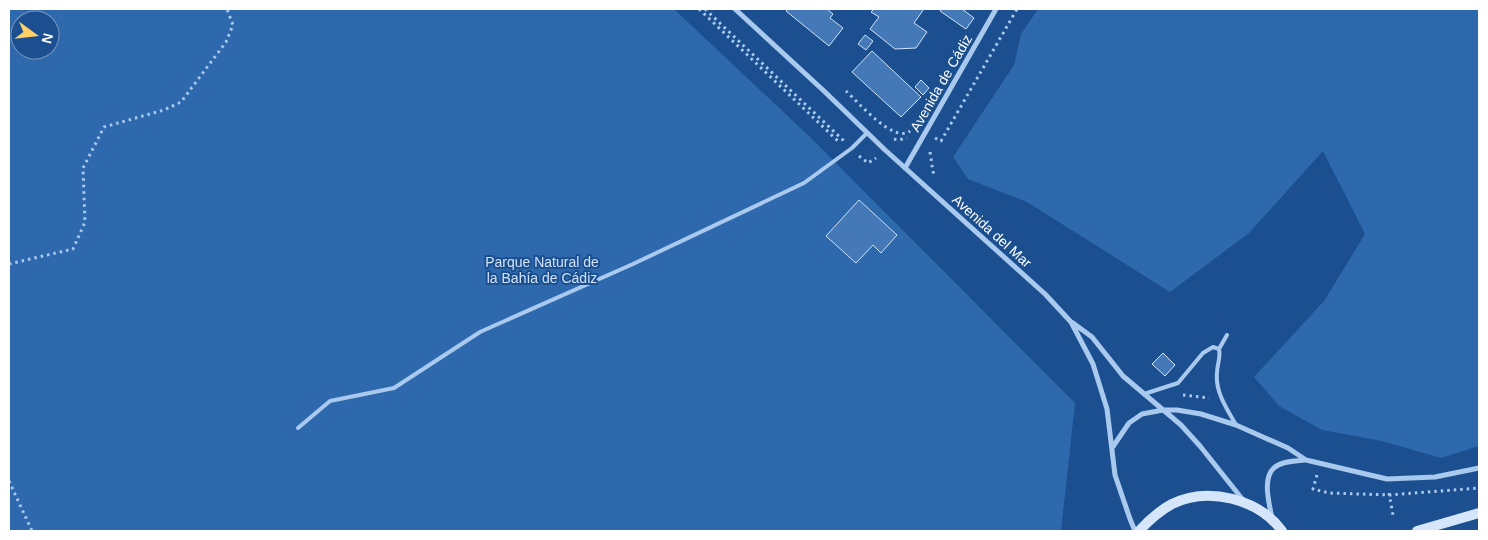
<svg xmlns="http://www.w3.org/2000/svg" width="1488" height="540" viewBox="0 0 1488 540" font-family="Arial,sans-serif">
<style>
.green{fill:#2e69ad;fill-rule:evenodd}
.building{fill:#4478b7;stroke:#cfe3fa}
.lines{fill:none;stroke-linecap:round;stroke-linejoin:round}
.path{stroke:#a9c9ee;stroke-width:3;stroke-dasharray:2.5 4;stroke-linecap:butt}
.service{stroke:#a9c9ee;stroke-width:4}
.minor{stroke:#a9c9ee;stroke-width:5}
.secondary{stroke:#d6e6fa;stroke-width:10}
.labels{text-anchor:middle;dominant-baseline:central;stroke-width:4;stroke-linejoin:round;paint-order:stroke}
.street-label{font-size:14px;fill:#fff;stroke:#1b4f8f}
.park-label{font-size:14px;fill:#cfe3fa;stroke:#1b4f8f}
</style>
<rect width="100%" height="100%" fill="#1b4f8f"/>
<path class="green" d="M9,9H674L810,137L1075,403L1061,531H9ZM20,20H50V50H20Z
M1038,9H1479V446L1441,458L1382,441L1322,430L1279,406L1254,377L1324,301L1365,234L1323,151L1249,233L1170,292L1027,202L968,179L953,157L1014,65L1021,34Z"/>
<path class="building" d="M788,9H827L833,14L830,18L843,28L829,46L786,11Z
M874,9H924L914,23L927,32L916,48L895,49L870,29L879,17L871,12Z
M942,9H962L974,18L966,29L940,11Z
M865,35L873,41L866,50L858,44Z
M872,51L921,97L901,117L852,72Z
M921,80L929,88L923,95L915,87Z
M859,200L897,235L881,253L873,245L856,263L826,236Z
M1163,353L1175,365L1165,376L1152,364Z"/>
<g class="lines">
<path class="path" d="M699,9L840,143
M705,9L844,141
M846,91C858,102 894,144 910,131
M935,138L941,141L1017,9
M894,139L898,140L907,138
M930,152L933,172L937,176
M859,156L868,163L876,158
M9,264L73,249L85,222L83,168L104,127L164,110L181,102L226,42L233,25L227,9
M1183,395L1209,398
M1317,475L1313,489L1329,493L1390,495L1479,488
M9,481L32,531
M1389,493L1393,515"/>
<path class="service" d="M1227,335L1219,349C1221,358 1217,364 1217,373C1215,392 1227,409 1236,425
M1144,394L1178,383L1203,353L1213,347L1219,349
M298,428L330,401L394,388L480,332L633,264L804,183L852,148L867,133"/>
<path class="minor" d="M735,9L824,91L884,149L1045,294L1071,322L1093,364L1107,409L1115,475L1130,519L1135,531
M905,168L996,9
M1073,323L1092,337L1123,376L1181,425L1200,446L1243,500
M1112,448L1129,423L1142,414L1163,410H1177L1201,414L1236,425L1288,448L1306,460L1387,479L1435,477L1479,468
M1272,519C1270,505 1261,478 1275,467C1282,461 1296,461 1305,460"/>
<path class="secondary" d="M1139,531C1149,520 1159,511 1172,504C1208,486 1259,499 1282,531
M1417,531L1479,513"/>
</g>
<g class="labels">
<g class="street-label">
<text transform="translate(941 83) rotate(-60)">Avenida de Cádiz</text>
<text transform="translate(992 231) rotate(42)">Avenida del Mar</text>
</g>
<g class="park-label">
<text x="542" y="262">Parque Natural de<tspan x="542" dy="16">la Bahía de Cádiz</tspan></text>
</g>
</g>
<rect width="1488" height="540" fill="none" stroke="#ffffff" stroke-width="20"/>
<g transform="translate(35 35) rotate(105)"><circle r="24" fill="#1b4f8f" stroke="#7695bc"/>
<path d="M0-4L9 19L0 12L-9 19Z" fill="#ffd166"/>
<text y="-8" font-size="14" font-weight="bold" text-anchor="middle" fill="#ffffff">N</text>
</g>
</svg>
